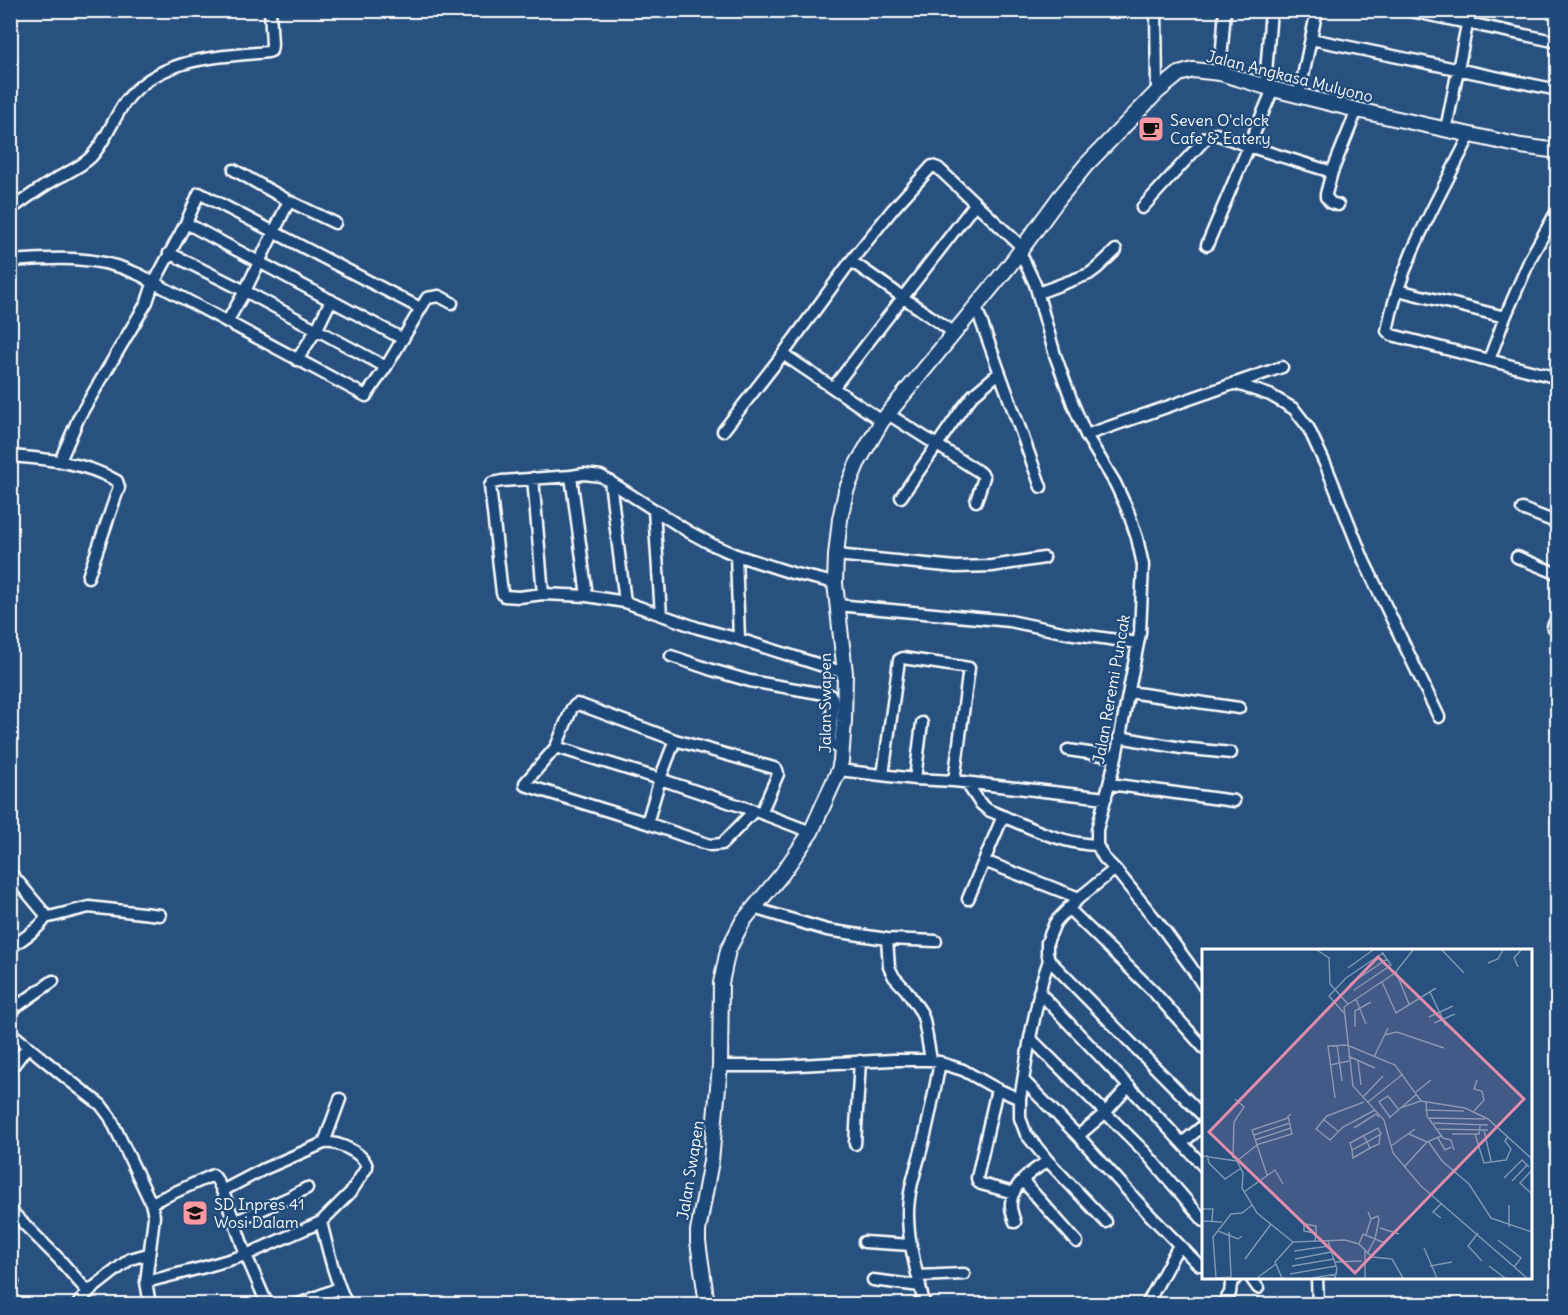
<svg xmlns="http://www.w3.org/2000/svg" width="1568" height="1315" viewBox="0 0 1568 1315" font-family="Delius,sans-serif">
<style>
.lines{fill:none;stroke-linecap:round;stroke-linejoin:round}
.minor-casing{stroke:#fff;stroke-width:15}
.major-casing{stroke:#fff;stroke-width:18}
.minor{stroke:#1f4a7a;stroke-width:10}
.major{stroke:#1f4a7a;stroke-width:14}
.labels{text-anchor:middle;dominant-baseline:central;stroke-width:4.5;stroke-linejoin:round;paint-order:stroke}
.street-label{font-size:16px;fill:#fff;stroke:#1f4a7a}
.poi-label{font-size:16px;fill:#fff;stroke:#1f4a7a;text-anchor:start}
.inset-road{fill:none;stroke:#7e97b2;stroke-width:1.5}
.view{fill:#e08cad;fill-opacity:0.15;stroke:#e08cad;stroke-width:3}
.inset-edge{fill:none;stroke:#fff;stroke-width:3}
</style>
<rect width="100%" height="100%" fill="#28517f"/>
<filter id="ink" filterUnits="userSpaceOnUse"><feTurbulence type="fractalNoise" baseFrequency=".0167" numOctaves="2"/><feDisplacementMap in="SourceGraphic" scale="12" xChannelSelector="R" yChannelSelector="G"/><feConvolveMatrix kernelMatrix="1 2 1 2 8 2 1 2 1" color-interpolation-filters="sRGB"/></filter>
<g filter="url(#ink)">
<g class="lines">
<g class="minor-casing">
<path id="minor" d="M1156,10L1157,92
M1406,10L1558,42
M1311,39L1558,90
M1220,73L1225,10
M1265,86L1271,10
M1299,95L1317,10
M1446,129L1470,10
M1470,135C1439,198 1400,262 1387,331L1392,335L1558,378
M234,170L289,201
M1338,205L1331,203L1326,197V194L1332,172L1357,110
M1142,208L1207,137L1216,134L1248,146L1332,172
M10,210C25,199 40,188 56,179C68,172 81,167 91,157C106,141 113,119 125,102C159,57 217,57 268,52L271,51L272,45L270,10
M186,223L403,339
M1207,245L1273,89
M1020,252L1035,284L1055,355L1073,404L1086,435L1115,483L1128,511L1137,538L1143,565L1140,633L1116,757L1097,830V845L1104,858L1115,869L1164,930L1191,967L1204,987
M169,253L245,291L386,367
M10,261C52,258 94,255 133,272C141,275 148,278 153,284L147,302L79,417L60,461
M851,261L954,333
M151,281L366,396L386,367L427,298L439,296L452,303
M154,283L186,223L199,193L420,308
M1398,290L1505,317
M1038,293L1089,274L1097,268L1116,250
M976,307L1041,487
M227,322L245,291L289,201L335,223
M783,354L882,421
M297,360L317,329L331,300
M1489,360L1505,317L1531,257L1558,209
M1234,383L1270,395L1284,403L1294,409L1308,427L1327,468L1364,561L1439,717
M833,388L975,204
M888,414L981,473L984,477L976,501
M723,431L783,354L851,261L893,209L932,166L938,168L1023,248
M1086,435L1282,367
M10,456C47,459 85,462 117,481L119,487L88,577
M571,476L587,596
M533,478L543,594
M610,481L625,602
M901,497L962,409L973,395L999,373
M1522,509L1558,523
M654,510L661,615
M736,555L739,639
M836,555L956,567L992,566L1044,558
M1517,557L1558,574
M835,583L792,573L736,555L713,545L689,532L601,476L584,474L571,476L502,481L492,483L490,486L502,593L504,596L519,597L543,594L587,596L625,602L698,628L739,639L845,673
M837,605L1010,621L1067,633L1138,643
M1553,627L1558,615
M671,656L712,670L750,681L830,695L832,697L833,702L830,742L833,745L843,749
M1129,692L1239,708
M1119,737L1181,748L1231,753
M675,740L660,779L761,813L778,774L777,770L774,768L675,740L581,705L577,704L572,708L556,747L660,779L647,823L710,845L722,844L754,811
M556,747L525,783V785L647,823
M1068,750L1116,757
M839,770L915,779L954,781L1106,798
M883,775L899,660L903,658L969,668L954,781
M915,779L922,723
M966,782L980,803L988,810C1023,824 1059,844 1097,845
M1110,784L1234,801
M761,813L811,832
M984,861L1079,898
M10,872L45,914C45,915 45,917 45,918C42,927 18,942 10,948
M968,899L1003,816
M753,908L827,930L887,939L936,941
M1068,908L1153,991L1204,1048
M45,918L89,907L160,915
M887,939L889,967L894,977L906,990L921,1012L924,1020L931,1060
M1049,960L1204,1117
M1039,992L1158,1117L1204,1167
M10,1011L53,981
M10,1032L65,1077L101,1105L110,1117L151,1203L154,1216L153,1225L146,1282L150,1304
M1030,1038L1145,1152L1204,1221
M720,1066H780L893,1060H931L963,1070L997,1089L1020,1099
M10,1070L27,1047
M1023,1080L1078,1136L1105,1113L1129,1086
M997,1089L977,1178L978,1182L981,1184L1014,1193
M1078,1136L1147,1212L1197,1263L1200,1265H1204
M1182,1143L1204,1125
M855,1144L860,1061
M1048,1161L1106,1222
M1023,1181L1077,1242
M222,1191L264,1169L324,1143L340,1099
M151,1203L213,1175C223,1184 240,1239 246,1255L321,1222L351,1192L367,1167C364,1153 337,1141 324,1143
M10,1210L59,1259L88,1292
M234,1222L290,1197L307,1188
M321,1222C328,1250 334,1278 347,1304
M1015,1222C1013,1216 1010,1209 1011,1203C1012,1184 1033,1170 1048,1161L1026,1134L1020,1118V1099L1030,1038L1042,981L1049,960L1047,952V942L1055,923L1059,918L1079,898L1115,869
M864,1242L911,1245
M918,1276L964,1274
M1251,1278L1258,1288
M1317,1278L1318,1304
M873,1280L920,1286
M10,1281L13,1282
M146,1282L201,1268L246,1255L267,1304
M78,1304L88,1292L130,1259L148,1254
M299,1304L339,1288
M924,1304C918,1275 908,1245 908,1214C908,1189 917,1167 923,1143C930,1116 935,1089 940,1062
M1147,1304L1179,1245
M1223,1304L1230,1293L1231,1284L1236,1278"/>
</g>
<g class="major-casing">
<path id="major" d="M707,1304L698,1242V1231L711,1161L720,1066L721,983L728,950L743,921L782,874L811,832L839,770L841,761L844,721L845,673L835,583L836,555L840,519L846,491L857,464L882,421L1009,266L1059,198L1086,165L1157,92L1179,74L1193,70L1220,73L1273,89L1357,110L1521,146L1558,151"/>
</g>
<use href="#minor" class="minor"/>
<use href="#major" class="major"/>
</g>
</g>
<defs>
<g id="cafe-square" transform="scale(1.35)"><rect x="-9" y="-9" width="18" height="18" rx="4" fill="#ff9aa2" stroke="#1f4a7a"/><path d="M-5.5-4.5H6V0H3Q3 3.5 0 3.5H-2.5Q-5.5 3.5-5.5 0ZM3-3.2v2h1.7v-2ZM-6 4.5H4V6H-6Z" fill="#111"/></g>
<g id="school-square" transform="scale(1.35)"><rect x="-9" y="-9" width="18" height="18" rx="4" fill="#ff9aa2" stroke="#1f4a7a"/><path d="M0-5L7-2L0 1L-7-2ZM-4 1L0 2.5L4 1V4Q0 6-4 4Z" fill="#111"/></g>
</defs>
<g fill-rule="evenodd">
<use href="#cafe-square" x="1151" y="129"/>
<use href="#school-square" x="195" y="1213"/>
</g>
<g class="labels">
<g class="street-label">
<text transform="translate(1290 76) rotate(14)">Jalan Angkasa Mulyono</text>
<text transform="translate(1111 689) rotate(-80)">Jalan Reremi Puncak</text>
<text transform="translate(825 703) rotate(-90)">Jalan Swapen</text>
<text transform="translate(690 1170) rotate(-81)">Jalan Swapen</text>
</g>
<g class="poi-label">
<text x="1170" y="120">Seven O'clock<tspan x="1170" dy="18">Cafe &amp; Eatery</tspan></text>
<text x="214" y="1204">SD Inpres 41<tspan x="214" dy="18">Wosi Dalam</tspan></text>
</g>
</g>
<g transform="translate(1202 949)">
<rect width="330" height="330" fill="#28517f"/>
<path class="inset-road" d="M115,1L127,9L128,35L146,55M211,1L193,24L142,58L151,137L182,171L191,204L219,237L325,329M240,1L262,24M286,14L296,10L301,1M316,18L312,9L319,1M146,19L171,1M194,23L207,55M180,33L194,64L234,39M148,35L185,10M152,41L189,16L180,3M228,43L244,77M154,50L164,75M142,64L127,47L144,29L181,4M227,68L251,57M232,74L253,65M153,78V62L169,53M182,86L195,83L242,99M135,96L140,132M145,96L193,116L219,152L263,159L286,170L330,210M146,107L173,119M172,108L186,79M156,112L159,136M128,116L147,112M214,143L229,131M161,148L181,127M133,149L126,97L145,96M224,152L225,167L241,189L249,191L252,201M162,153L125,167L114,180L128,191L141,178L173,161M166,153L201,125M198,159L219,152M223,161L262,162M272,162L282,151L280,142L272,140L275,131M188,168L177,153L186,147L197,161M187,169L215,145M227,169L283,170M121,170L136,182M229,174L286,176M152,179L174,165L177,168M233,180L286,181M282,181L289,212M207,185L225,193M250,185H277L278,177M273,185L282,214L304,211L309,200L303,192L306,187M52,186L88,174M162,187L165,193L179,185L176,179L148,194L150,201L165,193L168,199L177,195L178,186M236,189L243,201L249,198M53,191L89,179M226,192L240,212L267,235L289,269L330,283M54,196L90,185L86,167L89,165M55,196L50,181L86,169M189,197L213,180M150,201L151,209L168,199M5,206L7,214L23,230L39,219M0,207L35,212L41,224L40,239L55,264L91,293L73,313L80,329M31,209L32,173L42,158L33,150M35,212L55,196L65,226M203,217L225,193L239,187M330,221L318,234L330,245M302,229L320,211L327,218M310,232L325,216M240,233L254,221M42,243L73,221L81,235M0,260H11L10,272M239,269L231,263L240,254M0,272L20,273M307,278V256M178,279L197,285M16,282L36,290L40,287M276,284L266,297L280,312M164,286L169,270L166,263M296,291L319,309L312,318M113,292L114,285V277L102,275V282L114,284M126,292L135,320L133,329M91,293L143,291L157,295L170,308L190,310L201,329M157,295L161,285L173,290L177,271L176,267L169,270M222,299L235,329M163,301V329M92,302L127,297M165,305L173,290L183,294M43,310L69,275M93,310L129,303M133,313L160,312M90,317L132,310M228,317L250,313M287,317L303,329M88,325L134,317M14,329L11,288L29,265L40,264L50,256M14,329L29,328L27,283M55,329L74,315M110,329L135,325"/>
<path class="view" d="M176,8L322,150L153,324L7,183Z"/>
<rect width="330" height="330" class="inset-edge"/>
</g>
<rect width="1568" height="1315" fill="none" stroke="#1f4a7a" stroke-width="36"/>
<rect x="18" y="18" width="1532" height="1279" fill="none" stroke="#fff" stroke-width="2" filter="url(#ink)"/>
</svg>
